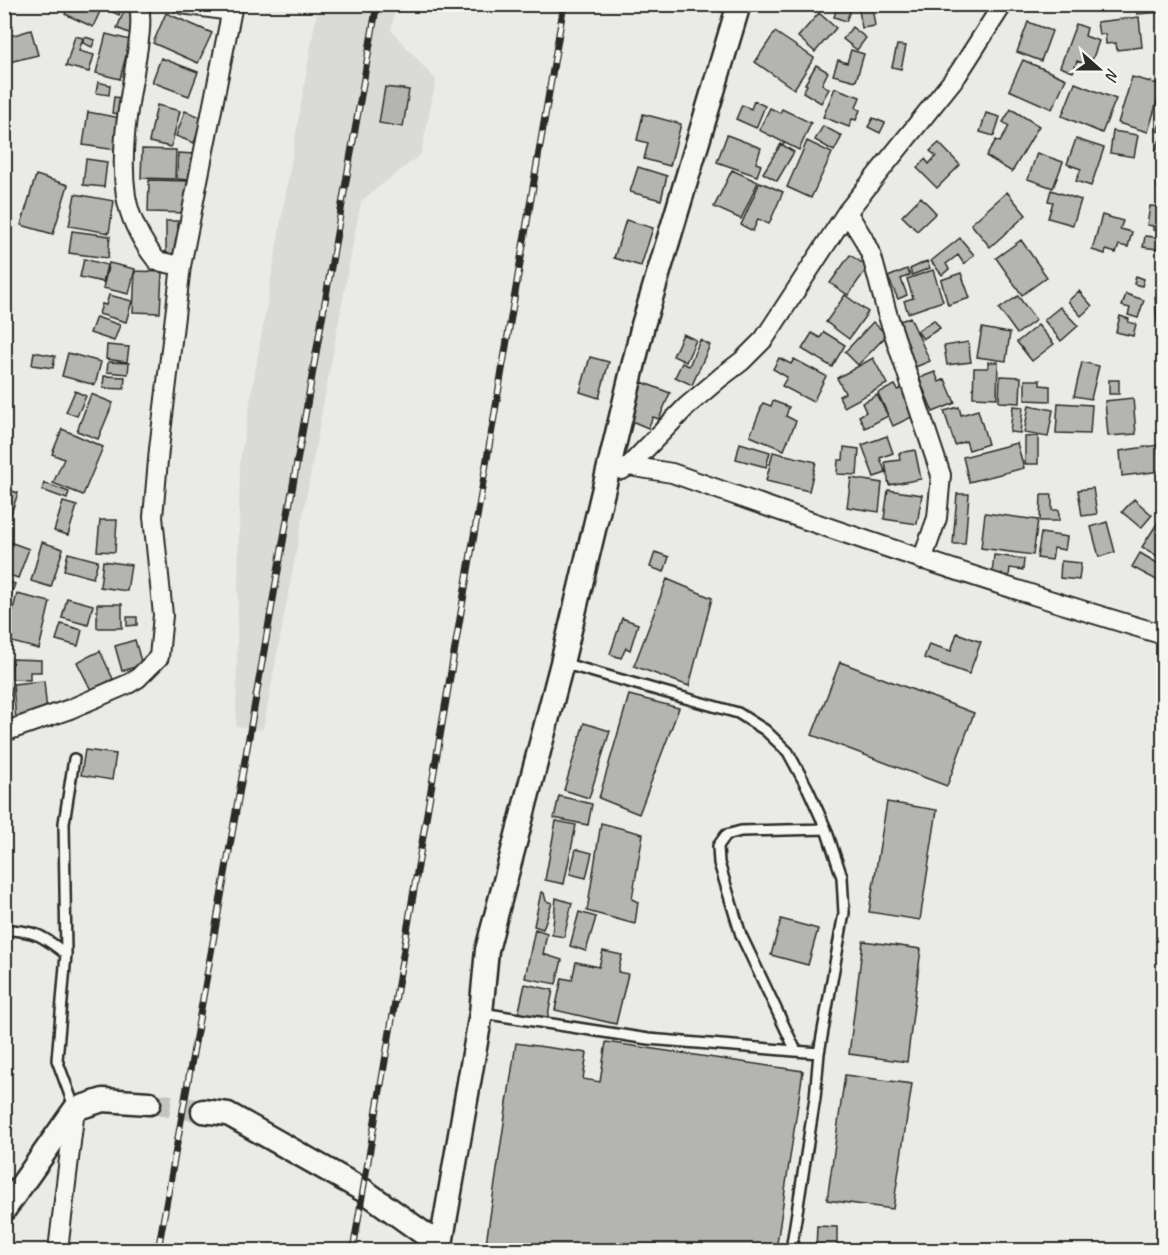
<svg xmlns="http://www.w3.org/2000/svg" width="1168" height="1255" viewBox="0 0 1168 1255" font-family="Caveat,sans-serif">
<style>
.built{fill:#dadad6}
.building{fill:#b4b4b1;stroke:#2b2b2b;stroke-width:1.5}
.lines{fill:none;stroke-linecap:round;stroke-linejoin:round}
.tertiary-tunnel{stroke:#c4c4c1;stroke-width:22;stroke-dasharray:22 11;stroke-linecap:butt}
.service-casing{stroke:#2b2b2b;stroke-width:14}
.minor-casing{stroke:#2b2b2b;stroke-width:22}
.tertiary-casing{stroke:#2b2b2b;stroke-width:27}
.service{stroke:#f6f6f2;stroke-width:9}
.minor{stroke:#f6f6f2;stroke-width:18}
.tertiary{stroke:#f6f6f2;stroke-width:22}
.rail-casing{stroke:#2b2b2b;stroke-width:7}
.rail{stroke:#f6f6f2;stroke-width:4.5;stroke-dasharray:14;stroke-linecap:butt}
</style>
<rect width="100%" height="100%" fill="#eaeae6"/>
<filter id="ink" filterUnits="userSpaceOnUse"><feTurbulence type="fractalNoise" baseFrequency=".0167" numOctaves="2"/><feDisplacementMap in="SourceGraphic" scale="12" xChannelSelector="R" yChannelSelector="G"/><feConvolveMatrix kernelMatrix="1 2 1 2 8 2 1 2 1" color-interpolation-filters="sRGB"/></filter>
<g filter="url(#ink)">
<path class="built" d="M318,5H396L391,30L436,80L421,154L361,201L263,730L236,726L240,461Z"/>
<path class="building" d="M69,4H123L119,15L102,7L93,27L65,14Z
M830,4H853L846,21L834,17L837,7Z
M858,4H881V6L872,7L875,26L862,28Z
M928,4H951L948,12Z
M1137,4H1163L1164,12L1137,14Z
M125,9L136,14L131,34L117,28Z
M166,13L212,33L198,63L153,43Z
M819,13L836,28L815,52L798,37Z
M1139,17L1142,47L1117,50L1116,43L1106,44L1105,34L1099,35L1097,22Z
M1028,22L1052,31L1041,61L1017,52Z
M1076,24L1087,28L1085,36L1099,41L1090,66L1077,61L1073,72L1060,67Z
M852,27L866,38L857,50L843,39Z
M31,30L38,55L9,62L4,46V38Z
M775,32L814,58L794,89L755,62Z
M106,34L130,40L120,79L96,73Z
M75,36L83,38L79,51L94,55L89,72L66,66Z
M85,37L95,40L92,47L83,43Z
M897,45L906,46L901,69L892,67Z
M851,50L864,54L856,81L833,75L838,60L847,63Z
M161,58L198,72L189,96L152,82Z
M1023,60L1066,79L1052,109L1009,90Z
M816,65L828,72L822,84L829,89L821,103L803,92L807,85L805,84Z
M1132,77L1162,85L1148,132L1118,123Z
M98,82L110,85L109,95L96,93Z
M1075,83L1116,99L1102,133L1062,116Z
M385,87L409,90L403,127L379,123Z
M835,88L860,97L856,108L860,110L856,120L852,119L849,127L823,117Z
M114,97L122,98L120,114L112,113Z
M754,101L765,106L756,128L736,119L742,105L751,109Z
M157,105L180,111L171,147L149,142Z
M770,108L780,113L782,109L811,123L799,150L759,130Z
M1011,109L1039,126L1012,172L986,156L996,140L1000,142L1009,126L1003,122Z
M185,111L203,118L194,143L176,136Z
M88,112L121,118L116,150L83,145Z
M986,113L1000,117L994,136L980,132Z
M643,114L681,124L670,166L644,159L648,143L637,140Z
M1164,114V133L1157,131Z
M873,118L885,123L880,133L868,127Z
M823,126L842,136L834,151L815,140Z
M1113,131L1138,135L1134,157L1110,153Z
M727,135L761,148L756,163L761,165L757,176L717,162Z
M1161,137L1164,139V158L1159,156L1161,151L1156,149Z
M1076,139L1104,148L1091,186L1076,181L1081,169L1067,164Z
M807,141L832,153L811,198L787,187Z
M939,143L960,165L937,188L917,168L925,159L929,164L936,156L930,151Z
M781,144L794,152L777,181L763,173Z
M142,149L176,150L175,179L141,178Z
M178,153L194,154L192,180L177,179Z
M1037,153L1063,162L1053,188L1028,179Z
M86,159L107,162L104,187L83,185Z
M1160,160H1164V189L1157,188Z
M638,167L667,176L661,200L630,192Z
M732,170L758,182L741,219L714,207Z
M36,175L68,185L53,234L21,225Z
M149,180L190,181L189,213L148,212Z
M4,181L10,182L4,204Z
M760,182L783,192L769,224L758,219L753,231L741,225Z
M1051,190L1081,200L1073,225L1048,218L1053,202L1048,201Z
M1007,192L1026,215L990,247L971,224Z
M75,194L114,201L109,233L69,226Z
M921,197L936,213L917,231L902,216Z
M1150,206L1164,207V231L1153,230V226L1147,225Z
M1102,215L1123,221L1120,229L1132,232L1128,247L1119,245L1116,253L1106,250L1105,254L1092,250Z
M626,220L653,228L641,266L614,258Z
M166,221H178V256H166Z
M72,231L110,236L108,258L69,253Z
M1145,236L1164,238V250L1143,247Z
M960,238L974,255L964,264L958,255L946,264L949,269L942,275L931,261Z
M1021,240L1047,277L1022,295L996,258Z
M850,255L868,267L848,295L830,283Z
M84,259L107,265L103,282L80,277Z
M927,261L930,268L912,275L910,269Z
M109,263L135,269L129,294L103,288Z
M907,269L910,275L901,279L907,295L898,299L888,277Z
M933,270L943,301L908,313L904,301L913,298L907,279Z
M135,271L162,272L160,313L133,312Z
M961,273L970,298L948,305L941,280Z
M1136,276L1144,279L1142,286L1134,284Z
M1079,291L1092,306L1081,316L1068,301Z
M1126,294L1144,300L1138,318L1128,315L1130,308L1122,306Z
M109,295L132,301L126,322L99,314L102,304L106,305Z
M845,295L868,312L849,339L826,322Z
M1018,296L1036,320L1017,334L999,309Z
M1164,296V320L1157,322L1155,297Z
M1060,307L1078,326L1061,341L1044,320Z
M1120,316L1129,319L1128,322L1136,324L1133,336L1116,332Z
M96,317L120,325L114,341L90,333Z
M910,317L930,361L913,368L894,324Z
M934,320L940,328L923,339L917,331Z
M873,322L887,335L858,365L845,352Z
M1038,325L1054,344L1032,361L1017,342Z
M982,328L1010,333L1006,361L977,357Z
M824,332L845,345L832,367L802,349L812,333L820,338Z
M683,334L696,340L686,362L673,356Z
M700,340L710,345L692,385L675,377L682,363L689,366Z
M968,342L971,362L947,365L944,346Z
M107,345L129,347L127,362L106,359Z
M34,352L55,356L53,368L32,365Z
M68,353L101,362L95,385L62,376Z
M590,357L609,362L599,398L580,392Z
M779,358L791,364L794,359L826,376L813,402L782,386L787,377L773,369Z
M873,358L887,384L844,407L839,396L845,393L837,378Z
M108,362L129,363L128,374L107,372Z
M988,362H998L997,398L973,397L974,368H988Z
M1082,362L1099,366L1091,399L1074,396Z
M935,372L939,382L945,379L955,403L933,412L919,378Z
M104,376L125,377L124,389L103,388Z
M1000,376L1021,377L1020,403L999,402Z
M1025,380H1040V385L1050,386V401L1025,400Z
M1109,380H1119V394H1109Z
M642,382L670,393L659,419L653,417L648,428L627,419Z
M895,385L898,390L902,388L914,416L893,426L878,393Z
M75,391L86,396L77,416L66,412Z
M91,394L113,403L98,439L77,431Z
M877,395L888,416L865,428L859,416L866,412L862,403Z
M1133,398L1136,434L1108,436L1105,401Z
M773,401L789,407L786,416L796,421L784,450L750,436L763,403L771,406Z
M1058,403L1092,405L1090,434L1056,433Z
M1029,405L1053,410L1048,437L1024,433Z
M1013,406L1023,407L1020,433L1010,432Z
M959,407L961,415L978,410L988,444L969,450L966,441L955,445L944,411Z
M62,429L103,447L83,495L53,483L64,459L52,454Z
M887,436L893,453L880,458L886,473L874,477L862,445Z
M1038,436V464H1025V437Z
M740,443L770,452L766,467L736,459Z
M1017,443L1024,468L969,482L963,457Z
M1158,445L1161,471L1122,476L1120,451Z
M844,447L859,449L857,475L837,474L838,460H843Z
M915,450L921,479L889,485L885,462L900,460L899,453Z
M773,452L816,462L809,491L766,481Z
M851,478L882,483L879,512L847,507Z
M44,483L69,492L67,499L42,490Z
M4,488L18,493L8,523L4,522Z
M1093,488L1097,514L1082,516L1078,490Z
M888,490L922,495L917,524L884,519Z
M957,494H969L965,544H953Z
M1041,495H1052V510H1059V521H1040Z
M1134,499L1152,515L1141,528L1122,512Z
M63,502L77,506L68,535L54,531Z
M985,513L1038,520L1033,555L981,548Z
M100,520H117L115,552L97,551Z
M1107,522L1115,552L1099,557L1091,527Z
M1158,522L1164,525V560L1142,547Z
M1041,533L1067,537L1065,550L1054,548L1052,560L1037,558Z
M4,540L29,549L18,578L4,573Z
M42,542L63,549L51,587L31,581Z
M655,552L669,557L664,572L650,567Z
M68,553L98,561L93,578L64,570Z
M1140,553L1164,567V584L1132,567Z
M994,555L1024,559L1023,570L1010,568L1009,576L992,574Z
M103,561L131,565L127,591L100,587Z
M1061,561L1081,563L1079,580L1060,578Z
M667,579L712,598L689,686L634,666Z
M4,580L15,584L6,607H4Z
M17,594L50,602L39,649L4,640V624L9,625Z
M67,598L93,605L88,625L62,618Z
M97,604H122V628H97Z
M127,617H137V625L127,626Z
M622,618L638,624L630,650L626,648L621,658L610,654Z
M61,624L82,630L78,646L56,640Z
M957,633L981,642L969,674L924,658L929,644L951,651Z
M135,640L142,665L122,671L115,646Z
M100,651L113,679L91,690L77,662Z
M12,659L41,660V672H30V680L12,679Z
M4,661L10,695L4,696Z
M840,662L974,713L947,786L812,735Z
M44,681L47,712L16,721L13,684Z
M629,695L679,708L639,814L599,798Z
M584,723L610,731L589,798L564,790Z
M85,750L116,754L112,780L81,775Z
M559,796L592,804L588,825L554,818Z
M887,802L937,810L920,920L869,912Z
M556,821L576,825L564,884L545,880Z
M601,823L643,834L632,899L638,902L635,924L587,911Z
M576,849L592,853L586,878L570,874Z
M541,892L544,893L546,901L552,903L543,929L534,926Z
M556,898L572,903L564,937L552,935Z
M579,912L596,917L586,951L570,946Z
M781,919L818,929L808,965L771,955Z
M535,929L547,933L543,954L562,960L556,984L525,978Z
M863,941L921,949L907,1062L849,1054Z
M603,951L622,955L618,972L628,974L616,1024L555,1010L562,978L572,980L576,962L599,967Z
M525,984L553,990L547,1020L518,1015Z
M606,1042L803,1071L776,1250H485L516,1043L587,1053L583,1079L600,1082Z
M845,1075L912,1084L893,1209L827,1200Z
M817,1226L837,1227V1250H816Z"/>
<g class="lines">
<path class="tertiary-tunnel" d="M149,1103L203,1111"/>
<g class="service-casing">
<path id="service" d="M562,663L738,713L765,730L788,752L808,789L826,829L842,877L844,913L819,1053L815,1098L791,1250
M74,759L64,823L66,954L57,1060L75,1109
M4,930C35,930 43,936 66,954
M482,1013L648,1039L819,1053
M796,1051L741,935L719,863L718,846L726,835L741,831L826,829"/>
</g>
<g class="minor-casing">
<path id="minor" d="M139,4C143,27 137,50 134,73C127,113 120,155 126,196C130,220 142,242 157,261L181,266
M182,4L231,11
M847,212L863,238L872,257L887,313L941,475L937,518L922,560
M629,466L687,406L721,377L742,361L764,339L847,212L958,74L1003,4
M622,470L629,466L672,473C835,531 998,586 1164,635
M4,732L70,709L128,684L138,678L159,657L163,615L153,517L159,449L181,266L233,4
M58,1250L75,1109"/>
</g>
<g class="tertiary-casing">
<path id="tertiary" d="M203,1111L228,1114L363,1190L441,1246
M4,1210L75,1109L103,1100L149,1103
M440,1250L481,1013L487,950L562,663L643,325L739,4"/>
</g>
<use href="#service" class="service"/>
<use href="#minor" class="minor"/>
<use href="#tertiary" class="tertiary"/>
<g class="rail-casing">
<path id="rail" d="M158,1250L224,880L377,4
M353,1250L564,4"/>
</g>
<use href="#rail" class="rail"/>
</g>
</g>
<rect width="1168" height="1255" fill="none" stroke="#f6f6f2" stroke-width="24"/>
<rect x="12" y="12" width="1144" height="1231" fill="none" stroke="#2b2b2b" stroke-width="2" filter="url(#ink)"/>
<g transform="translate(1099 69) rotate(111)" stroke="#f6f6f2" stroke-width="4.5" paint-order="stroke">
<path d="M0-4.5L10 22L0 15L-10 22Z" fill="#2b2b2b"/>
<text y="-9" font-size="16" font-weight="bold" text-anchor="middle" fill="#2b2b2b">N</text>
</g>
</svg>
